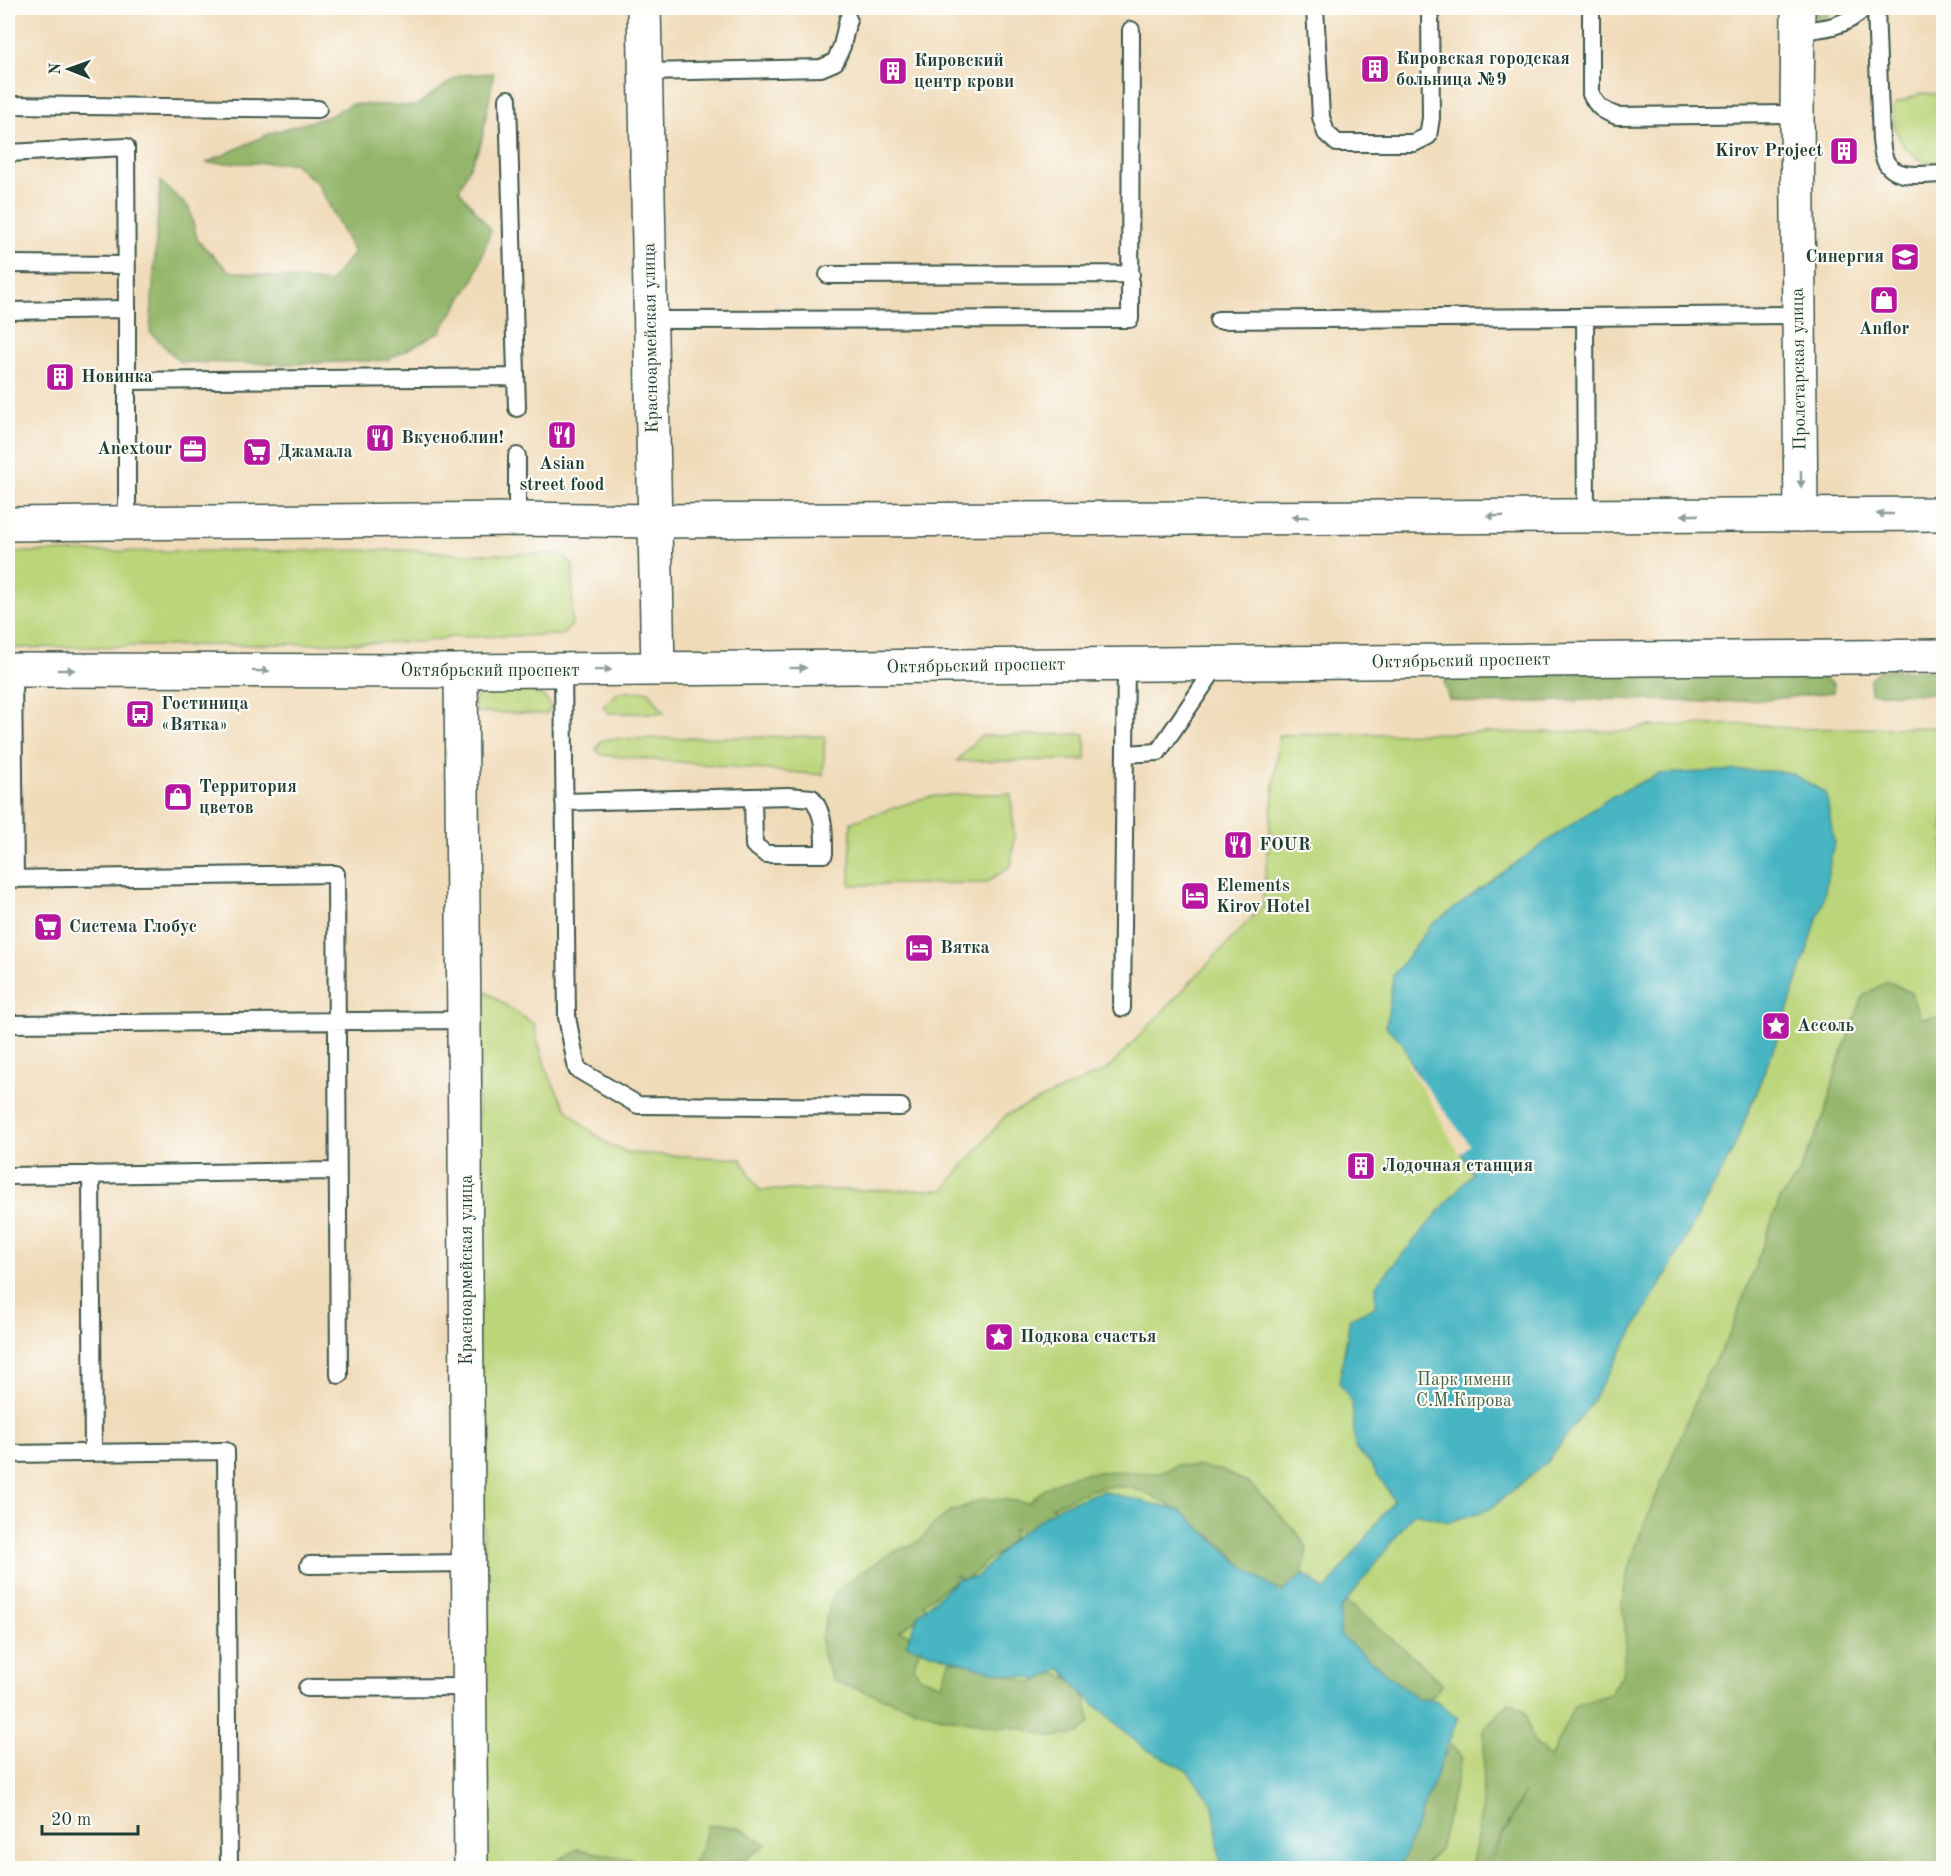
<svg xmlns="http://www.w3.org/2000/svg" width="1951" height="1876" viewBox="0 0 1951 1876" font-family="'Old Standard TT',serif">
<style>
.green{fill:#bbd57a;stroke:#6d8957;stroke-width:1.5}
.forest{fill:#94b66a;stroke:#5a7a4f;stroke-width:1.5}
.water{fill:#47b5c2;stroke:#33797b;stroke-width:1.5}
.pier{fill:#f0dbb9}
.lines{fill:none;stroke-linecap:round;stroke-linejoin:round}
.lane-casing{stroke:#3e5548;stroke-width:20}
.street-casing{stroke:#3e5548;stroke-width:36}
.primary-casing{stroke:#3e5548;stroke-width:36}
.lane{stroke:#fff;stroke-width:16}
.street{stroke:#fff;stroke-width:33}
.primary{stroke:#fff;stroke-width:33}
.oneway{fill:#8f9e9a}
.labels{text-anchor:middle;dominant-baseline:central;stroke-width:4.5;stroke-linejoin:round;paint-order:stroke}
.poi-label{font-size:18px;font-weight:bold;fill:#1f3d34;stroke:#fdfcf7;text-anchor:start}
.street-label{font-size:18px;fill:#1f3d34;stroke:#fdfcf7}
.park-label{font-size:18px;fill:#466346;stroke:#fdfcf7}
</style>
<rect width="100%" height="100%" fill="#fdfcf7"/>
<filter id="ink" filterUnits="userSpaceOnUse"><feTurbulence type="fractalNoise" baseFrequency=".0167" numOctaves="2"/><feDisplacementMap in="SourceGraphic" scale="12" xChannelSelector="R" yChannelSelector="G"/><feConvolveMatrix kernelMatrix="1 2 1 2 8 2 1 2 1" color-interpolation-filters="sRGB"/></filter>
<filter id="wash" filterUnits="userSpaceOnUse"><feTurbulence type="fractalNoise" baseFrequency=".008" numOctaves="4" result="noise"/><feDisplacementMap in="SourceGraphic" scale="24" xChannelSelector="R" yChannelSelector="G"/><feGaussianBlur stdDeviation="1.35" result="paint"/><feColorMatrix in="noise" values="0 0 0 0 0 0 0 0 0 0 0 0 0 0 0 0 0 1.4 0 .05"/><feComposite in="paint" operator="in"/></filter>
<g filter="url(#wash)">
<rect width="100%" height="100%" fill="#f0dbb9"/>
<path class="green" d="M1922,93L1943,95V160C1915,174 1885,128 1895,104Z
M422,550L455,554H562L573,565L572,625L562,635L452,637L421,642L8,648V552Z
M496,690C517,690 541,686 552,707L546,714L475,712L474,702L479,693Z
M649,691L664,713H608L603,706L619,692Z
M1753,724L1797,729L1943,727V1868H483L485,1572L476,1350L479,987L535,1025L537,1038L547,1072L566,1108L584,1126L610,1145L629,1153L741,1159L759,1190H943L1006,1115L1108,1069L1262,907L1279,735L1626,731L1649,726Z
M1085,734L1086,760L957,761L980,736Z
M825,736L823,775L602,755L596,750L601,741L608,739Z
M968,794H1011L1014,839L1011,866L985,883L850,885L851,822L927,797Z"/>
<path class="forest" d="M1814,8H1836L1820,23L1816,22Z
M494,73L481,143L459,190L491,230L474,279L440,332L388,360L288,364L180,362L150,332L160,181L189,208L198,241L229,271L329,283L354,253L318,184L293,163H206L271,133L330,116L351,104L415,106L460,75Z
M1879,670L1943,671V694L1871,693L1870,679Z
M1810,671L1834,684L1833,692L1765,700L1710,702L1618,699L1480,704L1449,699L1444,683L1452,672Z
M1888,981L1911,993L1920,1018L1943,1017L1944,1736L1939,1741L1944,1759L1943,1868H1487L1525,1792L1483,1868H1470C1483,1825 1485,1773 1484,1728L1509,1703L1525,1711L1533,1741L1550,1758L1574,1706L1609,1694L1623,1674L1626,1635L1622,1604L1628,1569L1640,1535L1705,1378L1729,1336L1780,1199L1798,1175L1825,1113L1837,1067L1863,996Z
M1177,1465L1200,1467L1222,1471L1250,1484L1299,1535L1307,1548L1302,1576L1286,1590C1248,1588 1252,1575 1229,1551C1216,1537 1200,1530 1185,1519C1179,1514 1174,1508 1167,1504C1122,1475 1096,1486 1051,1507L1060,1511L1031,1540L1014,1528L1013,1538L1002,1551L986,1561L976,1572L964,1580L956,1575L953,1582L924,1603L928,1619H917L900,1631L908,1634L920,1647L914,1666L919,1676L942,1685L949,1661C979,1663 1004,1675 1032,1683L1055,1673L1076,1681L1086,1700L1090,1723L1078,1734L1052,1737L1021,1728L999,1727L941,1717L833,1681L823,1656L821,1638L833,1595L851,1579L888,1555L920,1541L933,1525L950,1512L983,1499L1008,1500L1029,1503C1059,1471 1096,1470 1137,1472C1143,1472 1150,1474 1156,1473C1163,1473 1171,1468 1177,1465Z
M1345,1600L1431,1672L1442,1684L1432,1697L1406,1703L1335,1639L1332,1622Z
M1451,1745L1462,1758L1439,1850L1421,1868H1390L1436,1769Z
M708,1825L739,1828L767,1844L734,1868H690L701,1850Z
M577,1849L633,1860L636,1868H545Z"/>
<path class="water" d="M1744,770L1789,772L1826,793L1834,843L1823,901L1783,1025L1733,1150L1670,1268L1591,1403L1548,1461L1490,1509L1449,1522L1414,1513L1340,1610V1635L1418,1699L1435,1700L1458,1718L1400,1868H1221L1213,1804L1188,1771L1142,1747L1082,1693L1061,1668L1039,1680L984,1669L906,1645L919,1614L958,1579L977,1577L1014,1538L1060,1506L1102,1491L1181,1511L1250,1572L1281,1593L1304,1574L1325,1591L1394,1500L1370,1463L1355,1448L1352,1402L1339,1382L1350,1318L1375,1307L1376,1285L1472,1173L1435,1103L1412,1066L1403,1043L1386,1027L1393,976L1430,926L1520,860L1611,797L1658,774Z"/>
<path class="pier" d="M1406,1060L1470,1145L1459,1154L1432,1104L1409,1068Z"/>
</g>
<g filter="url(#ink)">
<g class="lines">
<g class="lane-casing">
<path id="lane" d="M1315,8L1321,117L1326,133L1337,143H1414L1428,136L1431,118L1430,8
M1591,8V94C1597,107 1603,111 1617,116L1797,114
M1876,8L1881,140C1882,147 1882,154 1885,160C1894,181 1925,174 1944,174
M1798,31C1823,29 1846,27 1864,8
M646,72L821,68L835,62L842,46L848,19
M508,99L517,408
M8,105L318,109
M8,153L126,147L127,309
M8,264L126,265
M828,275L1131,274
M8,311L127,309V381
M1585,317L1586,516
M651,320L1130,319L1131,30
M1218,320L1799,315
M517,456V519
M127,522V381L516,377
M13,670L15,879
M563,670L567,1017L577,1069L638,1105L901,1107
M1125,754L1158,752L1218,664
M564,802L788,796L812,798C825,815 824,833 824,854H766L754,845L753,797
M8,879L336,874L339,1375
M1122,1008L1126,664
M8,1024L465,1020
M91,1174L93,1452
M8,1176L337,1171
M8,1454L226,1451L229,1868
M309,1565L468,1563
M307,1688L469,1687"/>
</g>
<g class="street-casing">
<path id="street" d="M644,8L658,669
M1798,8L1797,114L1801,515
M461,671L471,1868"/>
</g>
<g class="primary-casing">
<path id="primary" d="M8,524L517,519L655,521L1944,514
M8,670L461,671L1944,656"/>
</g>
<use href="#lane" class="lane"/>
<use href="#street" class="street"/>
<use href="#primary" class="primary"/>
</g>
<defs><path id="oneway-solid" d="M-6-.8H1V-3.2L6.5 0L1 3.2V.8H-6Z" transform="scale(1.5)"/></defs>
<g class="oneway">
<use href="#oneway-solid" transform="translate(1801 479) rotate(89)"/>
<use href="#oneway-solid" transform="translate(1885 514) rotate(180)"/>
<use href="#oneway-solid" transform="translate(1690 515) rotate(180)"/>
<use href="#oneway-solid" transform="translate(1495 516) rotate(180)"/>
<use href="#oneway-solid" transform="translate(1300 517) rotate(180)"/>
<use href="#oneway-solid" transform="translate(798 668) rotate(-1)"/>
<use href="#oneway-solid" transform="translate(66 670)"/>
<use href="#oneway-solid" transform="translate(603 670) rotate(-1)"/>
<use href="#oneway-solid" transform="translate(261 671)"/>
</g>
</g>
<defs>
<g id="building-square" transform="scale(1.5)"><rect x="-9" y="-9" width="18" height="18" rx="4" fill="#b5179e" stroke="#fdfcf7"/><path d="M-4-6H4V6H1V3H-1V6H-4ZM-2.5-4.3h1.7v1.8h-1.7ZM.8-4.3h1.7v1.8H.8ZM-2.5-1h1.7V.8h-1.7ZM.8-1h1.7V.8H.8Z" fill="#fff"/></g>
<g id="university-square" transform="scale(1.5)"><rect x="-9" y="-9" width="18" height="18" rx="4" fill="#b5179e" stroke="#fdfcf7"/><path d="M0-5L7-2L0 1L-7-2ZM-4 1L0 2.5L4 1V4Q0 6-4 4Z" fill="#fff"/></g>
<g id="shop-square" transform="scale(1.5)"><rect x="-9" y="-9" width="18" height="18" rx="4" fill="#b5179e" stroke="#fdfcf7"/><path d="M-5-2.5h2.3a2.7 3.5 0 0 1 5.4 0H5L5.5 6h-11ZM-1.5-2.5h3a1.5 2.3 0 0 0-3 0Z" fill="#fff"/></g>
<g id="restaurant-square" transform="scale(1.5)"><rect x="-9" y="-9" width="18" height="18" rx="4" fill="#b5179e" stroke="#fdfcf7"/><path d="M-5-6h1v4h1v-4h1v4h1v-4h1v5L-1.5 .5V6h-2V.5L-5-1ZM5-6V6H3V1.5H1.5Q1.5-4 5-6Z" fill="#fff"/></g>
<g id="office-square" transform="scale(1.5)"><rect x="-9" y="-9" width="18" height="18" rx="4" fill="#b5179e" stroke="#fdfcf7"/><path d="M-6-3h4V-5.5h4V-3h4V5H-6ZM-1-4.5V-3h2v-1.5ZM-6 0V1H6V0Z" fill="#fff"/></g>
<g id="supermarket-square" transform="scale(1.5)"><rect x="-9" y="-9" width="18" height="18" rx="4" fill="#b5179e" stroke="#fdfcf7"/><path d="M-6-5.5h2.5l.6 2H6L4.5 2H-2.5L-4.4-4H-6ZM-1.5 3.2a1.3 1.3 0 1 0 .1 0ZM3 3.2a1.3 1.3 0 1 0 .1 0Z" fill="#fff"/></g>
<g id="bus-square" transform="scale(1.5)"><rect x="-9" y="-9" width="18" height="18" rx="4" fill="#b5179e" stroke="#fdfcf7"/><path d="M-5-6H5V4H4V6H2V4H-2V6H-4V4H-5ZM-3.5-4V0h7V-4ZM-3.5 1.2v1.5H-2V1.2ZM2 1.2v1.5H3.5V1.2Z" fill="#fff"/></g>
<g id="hotel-square" transform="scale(1.5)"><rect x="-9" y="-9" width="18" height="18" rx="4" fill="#b5179e" stroke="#fdfcf7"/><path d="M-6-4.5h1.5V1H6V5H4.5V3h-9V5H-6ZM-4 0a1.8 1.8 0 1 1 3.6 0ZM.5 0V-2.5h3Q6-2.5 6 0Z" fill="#fff"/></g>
<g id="sight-square" transform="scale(1.5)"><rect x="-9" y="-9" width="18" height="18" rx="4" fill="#b5179e" stroke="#fdfcf7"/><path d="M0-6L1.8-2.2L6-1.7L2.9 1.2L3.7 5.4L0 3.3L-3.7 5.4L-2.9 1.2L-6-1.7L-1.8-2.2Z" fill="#fff"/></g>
</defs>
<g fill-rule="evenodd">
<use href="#building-square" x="1375" y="69"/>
<use href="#building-square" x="893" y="71"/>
<use href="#building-square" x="1844" y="151"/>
<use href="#university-square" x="1905" y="257"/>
<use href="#shop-square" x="1884" y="300"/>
<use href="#building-square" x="60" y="377"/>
<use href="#restaurant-square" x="562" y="435"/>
<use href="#restaurant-square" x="380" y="438"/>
<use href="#office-square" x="193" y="449"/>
<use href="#supermarket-square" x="257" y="452"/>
<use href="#bus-square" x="140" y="714"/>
<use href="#shop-square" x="178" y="797"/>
<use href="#restaurant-square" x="1238" y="845"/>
<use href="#hotel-square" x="1195" y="896"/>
<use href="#supermarket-square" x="48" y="927"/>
<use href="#hotel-square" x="919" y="948"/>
<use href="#sight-square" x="1776" y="1026"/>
<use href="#building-square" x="1361" y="1166"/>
<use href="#sight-square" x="999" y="1337"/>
</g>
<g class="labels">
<g class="poi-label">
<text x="1396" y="59">Кировская городская<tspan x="1396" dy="21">больница №9</tspan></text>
<text x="914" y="61">Кировский<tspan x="914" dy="21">центр крови</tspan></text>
<text x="1823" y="151" text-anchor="end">Kirov Project</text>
<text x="1884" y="257" text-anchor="end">Синергия</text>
<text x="1884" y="329" text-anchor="middle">Anflor</text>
<text x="81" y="377">Новинка</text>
<text x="401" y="438">Вкусноблин!</text>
<text x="172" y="449" text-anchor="end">Anextour</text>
<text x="278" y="452">Джамала</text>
<text x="562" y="464" text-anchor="middle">Asian<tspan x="562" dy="21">street food</tspan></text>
<text x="161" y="704">Гостиница<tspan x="161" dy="21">«Вятка»</tspan></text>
<text x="199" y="787">Территория<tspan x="199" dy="21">цветов</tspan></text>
<text x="1259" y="845">FOUR</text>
<text x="1216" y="886">Elements<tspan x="1216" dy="21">Kirov Hotel</tspan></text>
<text x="69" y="927">Система Глобус</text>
<text x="940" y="948">Вятка</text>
<text x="1797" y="1026">Ассоль</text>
<text x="1382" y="1166">Лодочная станция</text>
<text x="1020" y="1337">Подкова счастья</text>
</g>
<g class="street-label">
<text transform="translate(651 338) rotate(-91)">Красноармейская улица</text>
<text transform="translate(1799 369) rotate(-91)">Пролетарская улица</text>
<text transform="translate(1461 661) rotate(-1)">Октябрьский проспект</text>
<text transform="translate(976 666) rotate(-1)">Октябрьский проспект</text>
<text x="490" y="671">Октябрьский проспект</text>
<text transform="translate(467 1270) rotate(-90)">Красноармейская улица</text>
</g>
<g class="park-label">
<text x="1464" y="1380">Парк имени<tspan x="1464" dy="21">С.М.Кирова</tspan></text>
</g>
</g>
<rect width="1951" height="1876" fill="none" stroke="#fdfcf7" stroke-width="30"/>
<g transform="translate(69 69) rotate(271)" stroke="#fdfcf7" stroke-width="4.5" paint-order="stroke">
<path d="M0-4.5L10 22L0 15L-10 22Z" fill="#1f3d34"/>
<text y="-9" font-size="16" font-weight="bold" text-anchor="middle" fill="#1f3d34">N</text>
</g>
<path d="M42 1825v9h96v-9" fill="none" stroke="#1f3d34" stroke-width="3"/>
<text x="51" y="1825" font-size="18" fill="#1f3d34" stroke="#fdfcf7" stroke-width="4.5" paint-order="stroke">20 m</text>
</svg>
